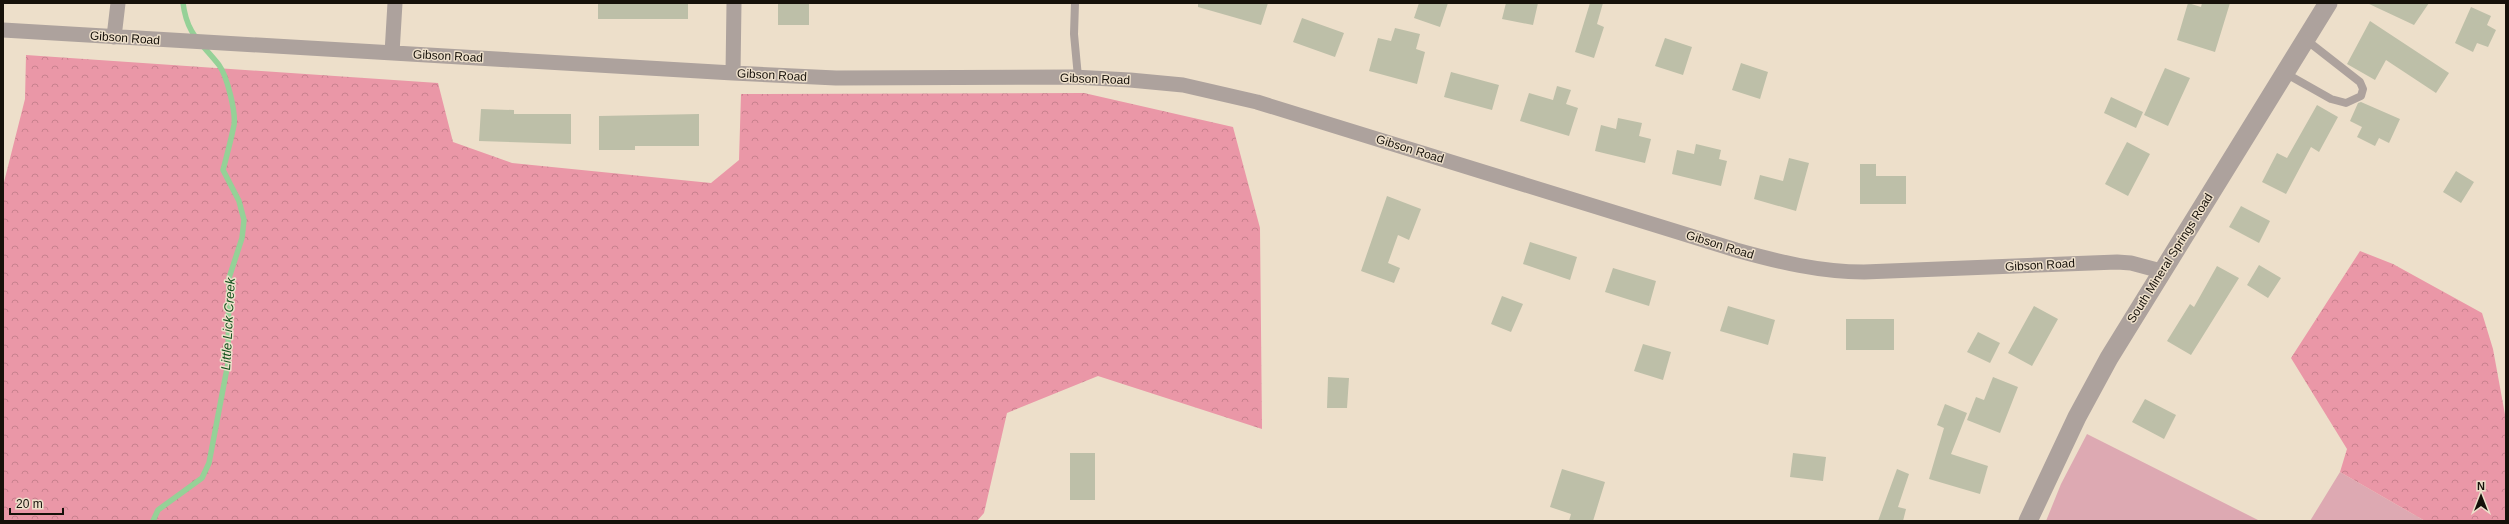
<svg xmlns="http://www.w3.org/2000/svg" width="2509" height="524" viewBox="0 0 2509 524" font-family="Arial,sans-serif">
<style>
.green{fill:#dda9b2}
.forest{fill:url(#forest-crowns)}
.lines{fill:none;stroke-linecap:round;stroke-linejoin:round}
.stream{stroke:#95d197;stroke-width:5.5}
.building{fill:#bdbfa8}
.service{stroke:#ada29d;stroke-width:8}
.minor{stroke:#ada29d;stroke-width:15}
.tertiary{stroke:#ada29d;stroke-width:19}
.labels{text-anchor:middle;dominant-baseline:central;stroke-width:3;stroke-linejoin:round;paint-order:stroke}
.street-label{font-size:12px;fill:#16110a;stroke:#eddfca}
.water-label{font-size:13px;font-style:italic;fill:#13521d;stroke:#eddfca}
</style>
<defs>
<pattern id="forest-crowns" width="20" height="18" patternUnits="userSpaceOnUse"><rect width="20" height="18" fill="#ea97a7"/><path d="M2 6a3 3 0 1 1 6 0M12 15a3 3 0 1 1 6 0" fill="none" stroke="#c8818e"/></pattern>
</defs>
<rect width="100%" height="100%" fill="#eddfca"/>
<path class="green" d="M2087,434L2260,521H2046L2061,484Z
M2340,472L2425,521H2310Z"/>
<path class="forest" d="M26,55L438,83L453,142L512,163L711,183L739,160L741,94L1084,93L1233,127L1260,228L1262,429L1098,376L1007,413L984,513L977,521H3V186L25,99Z
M2360,251L2393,264L2482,313L2493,349L2506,420V521H2425L2340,472L2347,449L2291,358Z"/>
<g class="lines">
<path class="stream" d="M153,521L158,510L202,478L209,463L228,363L229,278L242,238L244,220L239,201L223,170C227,155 231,140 234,125C236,112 227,76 219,65C201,42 187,35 183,3"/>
</g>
<path class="building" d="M598,3H688V19H598Z
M778,3H809V25H778Z
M1198,3H1268L1261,25L1198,7Z
M1419,3H1448L1440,27L1414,18Z
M1506,3H1538L1533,25L1502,19Z
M1590,3H1603L1597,24L1604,27L1594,58L1575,52Z
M2188,3L2201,7L2202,3H2230L2215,52L2177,40Z
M2367,3H2429L2414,25Z
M2471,7L2491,16L2487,25L2496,30L2488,47L2477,43L2473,52L2455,43Z
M1302,18L1344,33L1335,57L1293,42Z
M2370,21L2449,73L2436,93L2386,60L2375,80L2347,64Z
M1395,28L1420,34L1416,49L1425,52L1417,84L1369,71L1378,38L1391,41Z
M1665,38L1692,47L1683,75L1655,66Z
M1741,63L1768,72L1760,99L1732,90Z
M2165,68L2190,78L2168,126L2144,115Z
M1451,72L1499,85L1492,110L1444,97Z
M1557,86L1571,90L1566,104L1578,108L1569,136L1520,121L1529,93L1553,100Z
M2111,97L2143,112L2136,128L2104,113Z
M2361,102L2400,119L2389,143L2379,138L2375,146L2357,137L2362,127L2350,121L2358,103Z
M2317,105L2338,117L2319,152L2311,147L2286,194L2262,182L2277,153L2287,158Z
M481,109L514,110V114H571V144L479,141Z
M699,114V146H635V150H599V116Z
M1618,118L1642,123L1639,136L1651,139L1645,163L1595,151L1601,125L1616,129Z
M2127,142L2150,154L2128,196L2105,184Z
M1696,144L1721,150L1719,159L1727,161L1721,186L1672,174L1677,150L1694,154Z
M1789,158L1809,163L1796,211L1754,199L1760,175L1783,181Z
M1860,164H1876V176H1906V204H1860Z
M2456,171L2474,182L2461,203L2443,192Z
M1387,196L1421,209L1409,240L1398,235L1388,263L1400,268L1394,283L1361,271Z
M2241,206L2270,221L2259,243L2229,227Z
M1530,242L1577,257L1570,280L1523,264Z
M2259,265L2281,278L2268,298L2247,285Z
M2217,266L2239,278L2191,355L2167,341L2190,304L2194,307Z
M1613,268L1656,281L1649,306L1605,292Z
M1502,296L1523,304L1511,332L1491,324Z
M1728,306L1775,320L1768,345L1720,331Z
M2034,306L2058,319L2032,366L2008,353Z
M1846,319H1894V350H1846Z
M1978,332L2000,343L1990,363L1967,352Z
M1643,344L1671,352L1663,380L1634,371Z
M1328,377L1349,378L1347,408H1327Z
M1993,377L2018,387L2000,433L1967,420L1976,397L1984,400Z
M2145,399L2176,415L2164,439L2132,422Z
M1945,404L1967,413L1951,454L1988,466L1980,494L1929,479L1944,428L1937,425Z
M1070,453H1095V500H1070Z
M1793,453L1826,457L1823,481L1790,477Z
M1562,469L1605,482L1593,521H1569L1571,514L1550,507Z
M1897,469L1909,474L1898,507L1906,509L1903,521H1878Z"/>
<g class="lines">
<path class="service" d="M1075,3L1074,34L1078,77
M2285,73L2331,99L2346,103L2361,96L2363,89L2360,82L2305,39"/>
<path class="minor" d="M3,30L733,73L836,78L1073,77L1130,80L1183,85L1257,102L1736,250C1779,262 1820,272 1864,272L2117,262L2131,263L2161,271
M114,37L118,3
M392,53L395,3
M733,73L734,3"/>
<path class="tertiary" d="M2028,521L2077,417L2109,358L2328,3"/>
</g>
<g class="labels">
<g class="street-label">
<text transform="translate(125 38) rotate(4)">Gibson Road</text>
<text transform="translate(448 56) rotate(3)">Gibson Road</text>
<text transform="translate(772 75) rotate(3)">Gibson Road</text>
<text transform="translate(1095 79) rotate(2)">Gibson Road</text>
<text transform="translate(1410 149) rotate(17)">Gibson Road</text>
<text transform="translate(1720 245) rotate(17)">Gibson Road</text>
<text transform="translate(2170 258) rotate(-58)">South Mineral Springs Road</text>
<text transform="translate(2040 265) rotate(-3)">Gibson Road</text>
</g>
<g class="water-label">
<text transform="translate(228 324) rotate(-87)">Little Lick Creek</text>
</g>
</g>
<rect width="2509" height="524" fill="none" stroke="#16110a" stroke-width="8"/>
<g transform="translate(2481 496)" stroke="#eddfca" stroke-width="3" paint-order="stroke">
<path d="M0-3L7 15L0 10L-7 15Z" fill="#16110a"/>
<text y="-6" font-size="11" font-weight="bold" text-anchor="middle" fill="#16110a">N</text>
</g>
<path d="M10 508v6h53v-6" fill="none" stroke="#16110a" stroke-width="2"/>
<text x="16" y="508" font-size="12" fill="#16110a" stroke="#eddfca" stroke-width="3" paint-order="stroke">20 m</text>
</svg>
